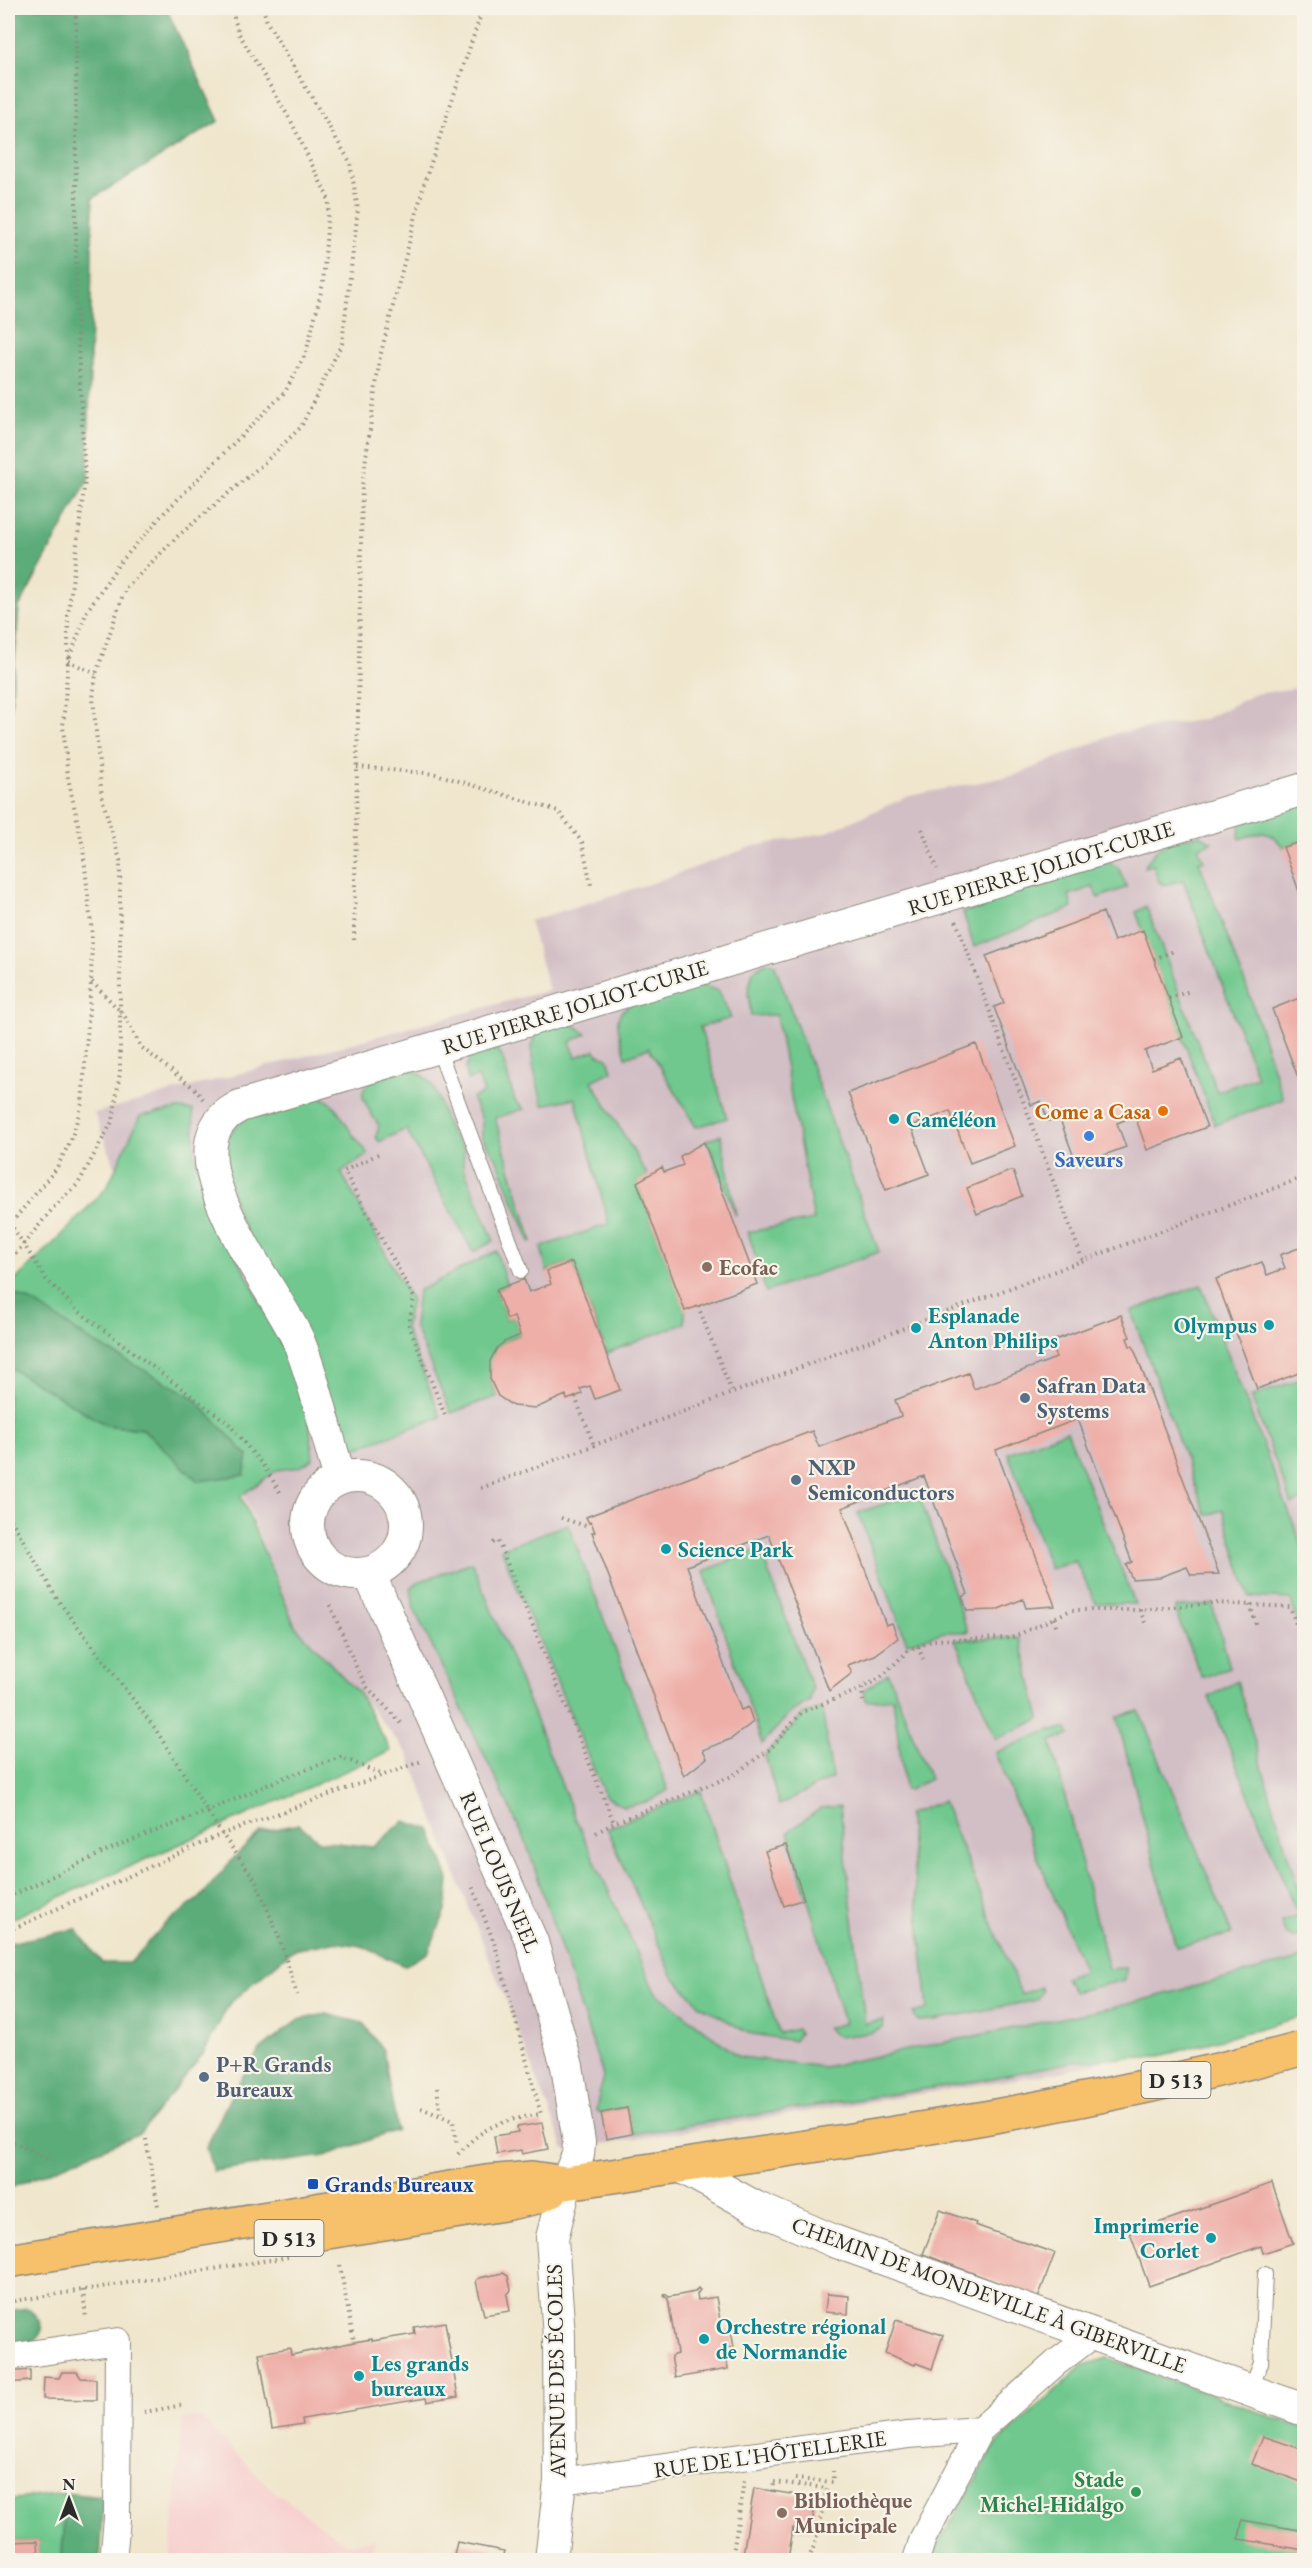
<svg xmlns="http://www.w3.org/2000/svg" width="1312" height="2568" viewBox="0 0 1312 2568" font-family="'EB Garamond',serif">
<style>
.built{fill:#f7d0cf}
.industrial{fill:#d2bec5}
.green{fill:#70c88e;stroke:#4e7a5c;stroke-width:1.5}
.forest{fill:#5cac79;stroke:#446c52;stroke-width:1.5}
.building{fill:#eeafa8}
.lines{fill:none;stroke-linecap:round;stroke-linejoin:round}
.service-casing{stroke:#8e887c;stroke-width:16}
.minor-casing{stroke:#8e887c;stroke-width:28}
.tertiary-casing{stroke:#8e887c;stroke-width:34}
.primary-casing{stroke:#8e887c;stroke-width:36}
.path{stroke:#8e887c;stroke-width:4;stroke-dasharray:1.5 4.5;stroke-linecap:butt}
.service{stroke:#fff;stroke-width:14}
.minor{stroke:#fff;stroke-width:26}
.tertiary{stroke:#fff;stroke-width:32}
.primary{stroke:#f7c06b;stroke-width:33}
.food-dot{fill:#e8710a;stroke:#f7f3e8;stroke-width:2}
.culture-dot{fill:#0f9aa8;stroke:#f7f3e8;stroke-width:2}
.shop-dot{fill:#3f7fe0;stroke:#f7f3e8;stroke-width:2}
.education-dot{fill:#8d6e63;stroke:#f7f3e8;stroke-width:2}
.service-dot{fill:#5c6f8a;stroke:#f7f3e8;stroke-width:2}
.transit-dot{fill:#1a4fb4;stroke:#f7f3e8;stroke-width:2}
.leisure-dot{fill:#2e9e5b;stroke:#f7f3e8;stroke-width:2}
.labels{text-anchor:middle;dominant-baseline:central;stroke-width:4.5;stroke-linejoin:round;paint-order:stroke}
.shield{fill:#f7f3e8;stroke:#686764;stroke-width:1.5}
.shield-label{font-size:21px;font-weight:bold;fill:#2b2b2b}
.street-label{font-size:22px;fill:#2b2b2b;stroke:#f7f3e8}
.food-label{font-size:22px;font-weight:bold;fill:#c56008;stroke:#f7f3e8;text-anchor:end}
.culture-label{font-size:22px;font-weight:bold;fill:#0d838f;stroke:#f7f3e8;text-anchor:start}
.shop-label{font-size:22px;font-weight:bold;fill:#366cbe;stroke:#f7f3e8}
.education-label{font-size:22px;font-weight:bold;fill:#785e54;stroke:#f7f3e8;text-anchor:start}
.service-label{font-size:22px;font-weight:bold;fill:#4e5e75;stroke:#f7f3e8;text-anchor:start}
.transit-label{font-size:22px;font-weight:bold;fill:#164399;stroke:#f7f3e8;text-anchor:start}
.leisure-label{font-size:22px;font-weight:bold;fill:#27864d;stroke:#f7f3e8;text-anchor:end}
</style>
<rect width="100%" height="100%" fill="#f7f3e8"/>
<filter id="ink" filterUnits="userSpaceOnUse"><feTurbulence type="fractalNoise" baseFrequency=".0167" numOctaves="2"/><feDisplacementMap in="SourceGraphic" scale="12" xChannelSelector="R" yChannelSelector="G"/><feConvolveMatrix kernelMatrix="1 2 1 2 8 2 1 2 1" color-interpolation-filters="sRGB"/></filter>
<filter id="wash" filterUnits="userSpaceOnUse"><feTurbulence type="fractalNoise" baseFrequency=".008" numOctaves="4" result="noise"/><feDisplacementMap in="SourceGraphic" scale="24" xChannelSelector="R" yChannelSelector="G"/><feGaussianBlur stdDeviation="1.35" result="paint"/><feColorMatrix in="noise" values="0 0 0 0 0 0 0 0 0 0 0 0 0 0 0 0 0 1.4 0 .05"/><feComposite in="paint" operator="in"/></filter>
<g filter="url(#wash)">
<rect width="100%" height="100%" fill="#f0e6cd"/>
<path class="built" d="M201,2418L270,2488L346,2544L375,2539L371,2560H170L183,2419Z"/>
<path class="industrial" d="M1304,687V2008L1066,2071L565,2150L408,1754L359,1694L295,1626L94,1113L549,990L529,921L652,883L754,846L825,833L909,796L1016,775L1117,733L1205,719L1255,694Z"/>
<path class="green" d="M1304,802V841L1283,847C1269,828 1260,832 1239,839L1240,824Z
M1200,835L1212,842L1198,848L1204,860L1199,862L1250,996L1283,1099L1215,1125L1136,912L1146,906L1217,1092L1257,1077L1183,880L1164,885L1159,882L1153,865L1144,867C1160,840 1171,841 1200,835Z
M1106,861L1118,867L1127,887L1098,898L1093,887L1069,895L1072,908L974,947L963,912L984,907L982,897Z
M767,962L774,963L879,1252L766,1292L748,1232L814,1220L776,1015L751,1016L748,992L753,971Z
M699,984L719,991L731,1018L700,1027L727,1118L696,1127L649,1048L626,1057C623,1045 617,1032 618,1020C619,998 680,989 699,984Z
M565,1023L576,1026L586,1034L570,1042L576,1057L595,1050L597,1054L608,1058L612,1071L592,1081L648,1176L637,1182L685,1309V1323L607,1353L572,1262L547,1271L541,1247L609,1224L575,1098L543,1105C539,1087 521,1041 541,1029C548,1026 558,1025 565,1023Z
M488,1046L496,1048L502,1056L515,1101L524,1109L495,1118L532,1241L530,1242L496,1157L482,1138V1120L472,1098L484,1093L478,1077L467,1080L466,1068L471,1055Z
M411,1070C440,1078 438,1107 449,1130C453,1137 459,1143 464,1149L463,1166L494,1241L473,1252L406,1129L379,1142L376,1137L379,1126C374,1118 366,1107 363,1097C359,1077 398,1073 411,1070Z
M318,1096C338,1102 342,1120 354,1136C359,1143 364,1146 368,1155L341,1172L411,1300L405,1328L441,1417L347,1451L237,1212L224,1161L228,1139L235,1127L247,1116Z
M178,1109L193,1110L195,1156L210,1212L248,1277L287,1357L309,1419L313,1459L300,1467L277,1470L241,1496L295,1626L359,1694L391,1751L8,1920V1364L106,1425L143,1429L198,1480L91,1341L35,1303L8,1292V1287L65,1232L107,1187L140,1116Z
M721,1135L736,1216L707,1140Z
M496,1251L507,1286L496,1290L507,1319L514,1317L520,1335C491,1343 482,1371 498,1396L451,1413L414,1326L418,1291Z
M1201,1285L1304,1551V1646L1291,1599L1249,1597L1223,1510L1206,1515L1131,1311Z
M1304,1378V1499L1292,1504L1251,1397Z
M1067,1431L1135,1604L1096,1603L1075,1561L1050,1569L1008,1453Z
M918,1492L968,1632H944L907,1643L858,1513Z
M568,1524L668,1790L650,1801L624,1807L605,1796L501,1549Z
M760,1549L812,1688L810,1701L791,1712L762,1744L704,1571Z
M472,1562L576,1820L655,1992L740,2057L824,2067L1116,2007L1304,1958V2016L1161,2056L1077,2061L977,2081L632,2134L627,2108L601,2113L596,2110L603,2076L600,2066L526,1842L414,1609L411,1588L418,1582Z
M1212,1604L1230,1667L1202,1678L1175,1611L1176,1607Z
M1020,1638L1040,1719L996,1739L955,1639Z
M888,1673L930,1779L909,1790H905L893,1698L866,1701L864,1690Z
M1237,1681L1304,1910V1935L1292,1938L1285,1933L1281,1922L1298,1916L1209,1697Z
M822,1708L832,1778L779,1805L765,1755L803,1715Z
M1139,1711L1232,1934L1176,1947L1117,1717Z
M1067,1729L1069,1735L1051,1741L1108,1969L1126,1968L1125,1980L1073,1992L1065,1978L1084,1971L995,1753L1050,1730Z
M701,1791L779,2033L797,2029L799,2033L794,2041L748,2033L700,2005L672,1975L607,1828Z
M943,1801L1021,1994L1041,1987L1042,1991L1036,2000L934,2020L918,2021L913,2013L928,2009L908,1814Z
M840,1806L865,2024L884,2020L883,2028L871,2033L837,2037L827,2028L844,2023L788,1832L821,1808Z
M1108,2358L1304,2428V2560H933L939,2542L997,2443L1084,2365Z
M65,2493L62,2560H39L38,2541L8,2542V2500Z"/>
<path class="forest" d="M8,8H166L219,121L93,198L88,480L19,607L8,742Z
M8,1292L35,1303L91,1341L193,1397L248,1456L244,1475L198,1481L143,1429L106,1425L9,1367L8,1364Z
M404,1821L430,1829L449,1879L446,1910L428,1953L404,1966L362,1946L333,1942L293,1950L229,2004L203,2054L140,2133L8,2189V1943L76,1929L102,1963H130L164,1925L200,1898L231,1861L260,1832L299,1824L319,1841L373,1847Z
M326,2014L363,2023L383,2050L397,2130L325,2156L213,2171L206,2148L232,2093L259,2051L298,2020Z
M27,2308C37,2315 50,2331 33,2341C26,2344 15,2344 8,2345V2311Z
M65,2493L104,2497L100,2560H62Z"/>
<g id="blocks">
<path class="building" d="M1304,841V905L1283,847Z
M1103,912L1114,941L1143,930L1183,1037L1145,1051L1152,1069L1181,1058L1207,1127L1147,1150L1135,1116L1117,1123L1126,1147L1077,1165L1059,1117L1048,1121L1041,1101L1031,1105L994,1007L1004,1003L986,956Z
M1304,996V1078L1299,1080L1272,1009Z
M976,1044L1015,1146L970,1163L950,1111L911,1126L929,1174L886,1190L848,1093Z
M704,1142L757,1284L685,1311L637,1182L662,1167L664,1172L683,1165L680,1156Z
M1010,1171H1013L1022,1196L977,1214L967,1188Z
M1304,1246V1371L1257,1389L1216,1279L1262,1262L1267,1275L1285,1268L1280,1255Z
M572,1262L620,1390L595,1399L590,1386L580,1389L582,1394L567,1400L566,1395L536,1408L513,1406L498,1396L490,1379V1361L497,1348L504,1342L520,1335L514,1317L507,1319L496,1290L524,1279L529,1292L551,1284L547,1271Z
M1121,1315L1130,1337L1127,1338L1130,1346H1133L1219,1574L1191,1575L1187,1567L1160,1577L1132,1579L1126,1565L1132,1562L1078,1419L996,1450L1055,1606L1026,1608L1023,1599L996,1610L967,1611L962,1597L968,1594L924,1476L842,1508L886,1625L892,1623L898,1638L875,1655L848,1665L852,1673L829,1691L769,1535L687,1566L741,1710L748,1707L753,1722L731,1739L703,1750L707,1758L684,1776L592,1532H595L591,1522L589,1523L586,1517L812,1431L819,1447L901,1416L895,1400L968,1373L974,1389L1056,1358L1050,1342Z
M786,1845L804,1899L784,1906L765,1851Z
M627,2108L632,2134L606,2139L601,2113Z
M542,2123L548,2149L522,2154L521,2150L497,2154L494,2136L518,2132L517,2127Z
M1272,2183L1293,2243L1263,2253L1261,2246L1149,2286L1130,2233Z
M940,2210L976,2223L975,2225L1055,2253L1038,2298L923,2254Z
M503,2273L508,2276L511,2290L507,2295L510,2311L484,2315L476,2281L479,2278Z
M698,2288L700,2290L697,2294L698,2300L716,2297L722,2331L731,2330L734,2347L725,2348L728,2369L675,2378L671,2356L677,2354L668,2299L664,2296L665,2294L669,2297L695,2292Z
M827,2294L849,2296L848,2314L825,2312Z
M896,2320L943,2335L932,2369L916,2363L915,2365L885,2353Z
M445,2322L458,2397L427,2402L426,2398L302,2419L303,2424L272,2429L259,2353L290,2348L291,2355L354,2342L372,2339V2341L415,2334L414,2327Z
M30,2370V2381L8,2383V2372Z
M62,2372H77L81,2378L96,2379V2400L43,2399L44,2377L59,2378Z
M1263,2436L1304,2450V2483L1252,2464Z
M754,2488L816,2498L811,2531L793,2528L788,2560H742Z
M1242,2520L1304,2531V2550L1239,2539Z
M38,2541L39,2560H8V2542Z
M457,2542L504,2551L502,2560H453Z"/>
</g>
</g>
<g filter="url(#ink)">
<use href="#blocks" fill-opacity="0" stroke="#8e887c" stroke-width="1.5"/>
<g class="lines">
<g class="service-casing">
<path id="service" d="M438,1048L521,1271
M1250,2391L1261,2363L1265,2274"/>
</g>
<g class="minor-casing">
<path id="minor" d="M8,2357L118,2341L117,2519L113,2560
M560,2481L908,2435L980,2430
M916,2560L923,2538L980,2430L1057,2362L1093,2335"/>
</g>
<g class="tertiary-casing">
<path id="tertiary" d="M308 1525a49 49 0 1 1 98 0a49 49 0 1 1-98 0Z
M340,1478C326,1434 316,1384 299,1342C278,1291 172,1166 225,1116C229,1112 235,1109 240,1106L1304,789
M369,1573L532,1942L567,2066L579,2142L578,2155L566,2183L552,2238L559,2336L560,2481L551,2560
M680,2166L755,2207L834,2241L1304,2410"/>
</g>
<g class="primary-casing">
<path id="primary" d="M309,2235L504,2204L537,2197L552,2190
M8,2261L486,2182L532,2178L566,2183C816,2145 1061,2114 1304,2048"/>
</g>
<path class="path" d="M70,657L87,611L118,565L163,514L285,392L306,353L323,284L329,200L291,121L239,34L231,8
M68,661L96,674
M357,767L436,774L558,811L582,842L591,885
M922,829L937,869
M956,921L1083,1261
M354,940L362,486L380,357L424,184L483,8
M1154,959L1174,951
M92,982L124,1015L141,1047L195,1089L203,1099
M1169,998L1190,991
M378,1154L344,1171L414,1297L409,1325L446,1418
M10,1223L46,1279L77,1310L229,1424L265,1468L280,1492
M8,1227L56,1169L71,1140L82,1104L91,982L92,935L83,847L68,778L63,726L68,661V615L85,481L76,309V8
M8,1263L54,1207L78,1184L113,1120L120,1072V860L102,798L93,698L96,674L125,589L178,536L263,464L301,427L342,343L358,210L350,162L267,22L263,8
M698,1306L732,1393
M575,1397L594,1445
M481,1488L1304,1177
M8,1514L57,1599L154,1727L222,1834L256,1881L280,1940L297,1995
M561,1518L589,1527
M493,1543L498,1541L614,1823
M330,1605L358,1671L367,1687L401,1723
M1250,1605L1256,1624
M1140,1610L1145,1623
M1054,1618L1057,1629
M918,1647L923,1659
M862,1688L863,1701
M596,1833L614,1823L732,1776L770,1749L802,1712L856,1691L880,1678L908,1651L934,1640L1011,1638L1071,1610H1140L1215,1603L1290,1607L1304,1647
M8,1897L117,1846L208,1811L283,1778L341,1757L383,1775
M8,1931L222,1834L422,1761
M437,2088L441,2116
M421,2108L453,2121L457,2146
M8,2139L49,2160
M146,2139L158,2206
M458,2154C486,2124 501,2121 541,2114L496,1948L471,1883
M340,2266L354,2342
M83,2290L86,2319
M8,2302L288,2257
M144,2412L184,2405
M795,2479L833,2482V2471
M774,2482L827,2488L815,2544L808,2560
M773,2492L774,2482
M732,2560L744,2481"/>
<use href="#service" class="service"/>
<use href="#minor" class="minor"/>
<use href="#tertiary" class="tertiary"/>
<use href="#primary" class="primary"/>
</g>
</g>
<circle class="food-dot" cx="1163" cy="1111" r="6"/>
<g class="culture-dot">
<circle cx="894" cy="1119" r="6"/>
<circle cx="1269" cy="1325" r="6"/>
<circle cx="916" cy="1328" r="6"/>
<circle cx="666" cy="1549" r="6"/>
<circle cx="1211" cy="2238" r="6"/>
<circle cx="704" cy="2339" r="6"/>
<circle cx="359" cy="2376" r="6"/>
</g>
<circle class="shop-dot" cx="1089" cy="1136" r="6"/>
<g class="education-dot">
<circle cx="707" cy="1267" r="6"/>
<circle cx="782" cy="2513" r="6"/>
</g>
<g class="service-dot">
<circle cx="1025" cy="1398" r="6"/>
<circle cx="796" cy="1480" r="6"/>
<circle cx="204" cy="2077" r="6"/>
</g>
<rect class="transit-dot" x="307" y="2178" width="12" height="12" rx="3"/>
<circle class="leisure-dot" cx="1136" cy="2492" r="6"/>
<g class="labels">
<g class="shield">
<rect x="1141.5" y="2062" width="69" height="36" rx="4.5"/>
<rect x="254.5" y="2220" width="69" height="36" rx="4.5"/>
</g>
<g class="shield-label">
<text x="1176" y="2080">D 513</text>
<text x="289" y="2238">D 513</text>
</g>
<g class="street-label">
<text transform="translate(1041 868) rotate(-17)">RUE PIERRE JOLIOT-CURIE</text>
<text transform="translate(575 1007) rotate(-17)">RUE PIERRE JOLIOT-CURIE</text>
<text transform="translate(500 1872) rotate(67)">RUE LOUIS NEEL</text>
<text transform="translate(989 2295) rotate(20)">CHEMIN DE MONDEVILLE À GIBERVILLE</text>
<text transform="translate(556 2371) rotate(-91)">AVENUE DES ÉCOLES</text>
<text transform="translate(770 2454) rotate(-8)">RUE DE L'HÔTELLERIE</text>
</g>
<g class="food-label">
<text x="1151" y="1111">Come a Casa</text>
</g>
<g class="culture-label">
<text x="906" y="1119">Caméléon</text>
<text x="928" y="1315">Esplanade<tspan x="928" dy="25">Anton Philips</tspan></text>
<text x="1257" y="1325" text-anchor="end">Olympus</text>
<text x="678" y="1549">Science Park</text>
<text x="1199" y="2225" text-anchor="end">Imprimerie<tspan x="1199" dy="25">Corlet</tspan></text>
<text x="716" y="2326">Orchestre régional<tspan x="716" dy="25">de Normandie</tspan></text>
<text x="371" y="2363">Les grands<tspan x="371" dy="25">bureaux</tspan></text>
</g>
<g class="shop-label">
<text x="1089" y="1159">Saveurs</text>
</g>
<g class="education-label">
<text x="719" y="1267">Ecofac</text>
<text x="794" y="2500">Bibliothèque<tspan x="794" dy="25">Municipale</tspan></text>
</g>
<g class="service-label">
<text x="1037" y="1385">Safran Data<tspan x="1037" dy="25">Systems</tspan></text>
<text x="808" y="1467">NXP<tspan x="808" dy="25">Semiconductors</tspan></text>
<text x="216" y="2064">P+R Grands<tspan x="216" dy="25">Bureaux</tspan></text>
</g>
<g class="transit-label">
<text x="325" y="2184">Grands Bureaux</text>
</g>
<g class="leisure-label">
<text x="1124" y="2479">Stade<tspan x="1124" dy="25">Michel-Hidalgo</tspan></text>
</g>
</g>
<rect width="1312" height="2568" fill="none" stroke="#f7f3e8" stroke-width="30"/>
<g transform="translate(69 2499)" stroke="#f7f3e8" stroke-width="4.5" paint-order="stroke">
<path d="M0-4.5L10 22L0 15L-10 22Z" fill="#2b2b2b"/>
<text y="-9" font-size="16" font-weight="bold" text-anchor="middle" fill="#2b2b2b">N</text>
</g>
</svg>
